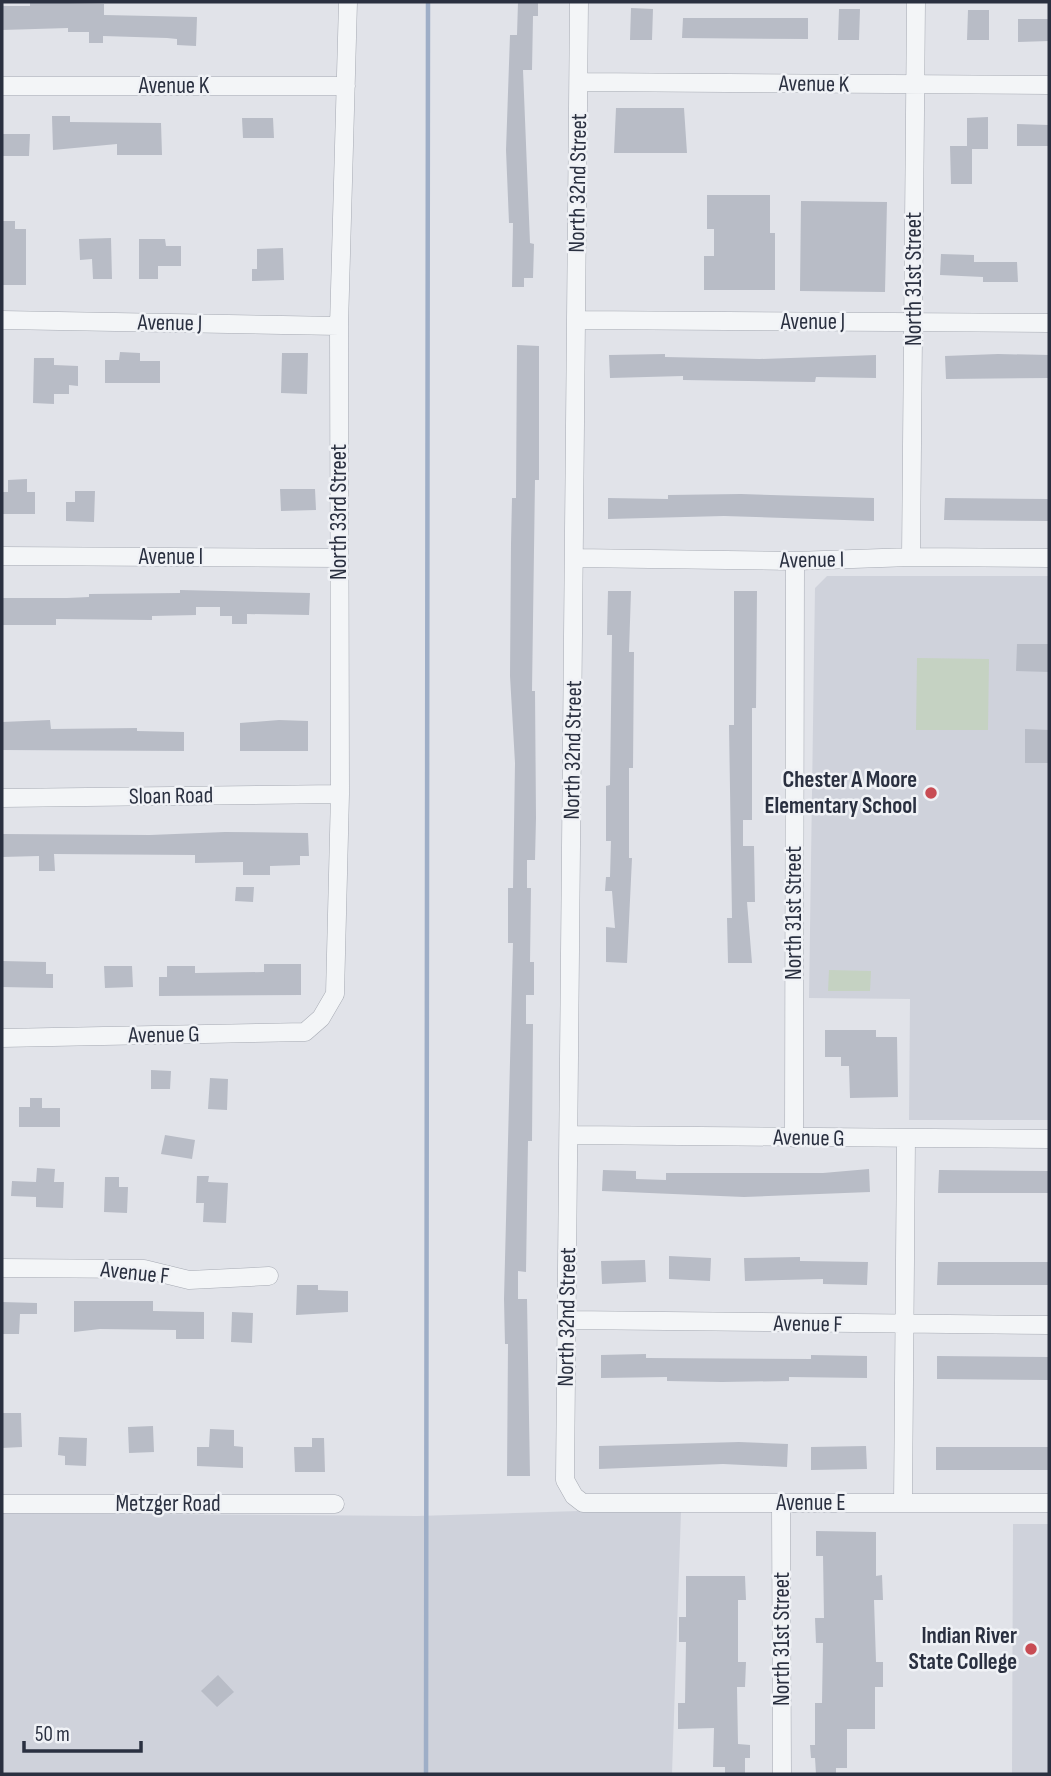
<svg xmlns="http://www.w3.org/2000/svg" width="1051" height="1776" viewBox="0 0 1051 1776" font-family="'Sofia Sans Condensed',sans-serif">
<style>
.built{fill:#cfd2db}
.green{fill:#c5d2c2}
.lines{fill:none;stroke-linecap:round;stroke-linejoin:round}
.stream{stroke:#9eaec7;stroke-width:4.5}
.building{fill:#b8bcc6}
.minor-casing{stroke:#a6aab3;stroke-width:19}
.minor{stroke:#f3f5f7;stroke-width:18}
.poi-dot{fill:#c84c54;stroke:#f0f2f6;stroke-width:2.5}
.labels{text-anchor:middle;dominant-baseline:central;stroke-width:5;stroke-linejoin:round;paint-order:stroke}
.street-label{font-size:23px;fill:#2a3040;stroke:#f0f2f6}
.poi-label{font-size:23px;font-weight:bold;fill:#2a3040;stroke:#f0f2f6;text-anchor:end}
</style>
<rect width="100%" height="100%" fill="#e1e3e9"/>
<path class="built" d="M827,576H1049V1120H909L910,999L809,998L815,588Z
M579,1511L681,1512L672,1774H2V1513L417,1516Z
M1013,1524H1049V1774H1012Z"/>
<path class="green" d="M917,658L989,659L988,730H916Z
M829,970L871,971L870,991H828Z"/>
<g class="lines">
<path class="stream" d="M426,1774L428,2"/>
</g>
<path class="building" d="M30,2L104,4V15L197,17L196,46L177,45V39L167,38L103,36V43H89V32H68V28L2,30V6H30Z
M518,2H538V16H533L532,70H523L530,243L534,244L533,278H524V287H512L513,223H509L506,150L510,35H517Z
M631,8L653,9L652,40H630Z
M839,9H860L859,40H838Z
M968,10H989V40H967Z
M683,18H808V39L682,38Z
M1018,19H1049V41L1018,42Z
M616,108H684L687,153H614Z
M52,116H70V122L161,123L162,155H117V144L53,150Z
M988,117V149H972V184H951L950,146H967V118Z
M242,118H273L274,138H243Z
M1017,124L1049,125V146H1017Z
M2,134H30L29,156H2Z
M707,195H770V233H775V290H704V256H714V229H707Z
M801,201L887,202L885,292L800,291Z
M2,221H15V229H26V285H2Z
M111,238L112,279H93L92,259L80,260L79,239Z
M139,239H165L166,246H181V266H158V279H139Z
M283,248L284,280L252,281V269H257V249Z
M941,254L974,255V262H1017L1018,282H983V277L940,275Z
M517,345L539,346V480H535L532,691H535L536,818L535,860H527V888H531L530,962H534V995H526V1024H533L532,1141H528L526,1272L518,1271V1299H527L530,1476H507L508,1344H505L504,1299L513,943H508V888H513L515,763L510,676L511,544L512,498H516Z
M120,352L140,353V361H160V383H105V360H119Z
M282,353H308L307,394L281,393Z
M665,354V357L760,359L876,355V378L816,377L815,382L683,380V376L610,378L609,355Z
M998,354L1049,355V378L946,379L945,356Z
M34,358H54V365L78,366V386L69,385V394H54V404L33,403Z
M27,479V492H35V514H2V492H8V480Z
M280,489H315L316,510L281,511Z
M75,491H95L94,522L66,521V502H75Z
M741,494L874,498V521L724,516L608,519V498L668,499V495Z
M945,498L1049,499V521L944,520Z
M180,590L310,593L309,615L247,614V624H232V616H220V607H196V615L152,616V620L56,619V625H2V598H67L89,597V594L180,593Z
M608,591H631L629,652H634L633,768H629V858H632L627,963L606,962V927L615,928L612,891H605L606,877H610L611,841H606V786L610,785L612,635H607Z
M734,591H757L756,708H752V820H743V846H754L755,902H747L752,963H728L727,918H732L729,725H734Z
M1017,644H1049V672L1016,671Z
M50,720L51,729L137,728V731L184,732V751L2,750V722Z
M279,720L308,721V751H240V723Z
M1025,729L1049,730V763H1025Z
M225,832L308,833L309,856H300V865L270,866V875H243V862L195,863V855L54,854L55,871H39V856L2,857V834L150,835Z
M236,887H254L253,902L235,901Z
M2,961L46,962V974H53V988L2,987Z
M264,964H301V995L159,996V977H167V966H195V973L264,972Z
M104,966H132L133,987L105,988Z
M825,1030H876V1037H897L898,1097L850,1098L849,1066H841V1057H825Z
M151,1070L171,1071L170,1089H151Z
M210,1078L228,1079L227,1110L208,1109Z
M30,1098H42V1108H60V1127H19V1107H30Z
M165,1135L195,1140L192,1159L161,1154Z
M37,1168L55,1169L54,1182H64L63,1208L36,1207V1197L11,1196L12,1181L36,1182Z
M869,1169L870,1192L744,1197L602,1191L603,1170L636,1171V1179L666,1180V1173H823Z
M939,1170L1049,1171V1193H938Z
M197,1176H209L208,1182L228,1183L226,1223L203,1222L204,1203H196Z
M105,1177H119V1187H128L127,1213L104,1212Z
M669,1256L711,1258L710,1281L669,1279Z
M800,1257V1261L868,1262L867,1285L823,1284V1279L745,1281L744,1258Z
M645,1260L646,1282L602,1284L601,1261Z
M938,1262H1049V1285H937Z
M297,1285H318V1290L348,1291V1312L296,1315Z
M74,1301H153V1311L204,1312V1339H176V1330L100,1329L74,1332Z
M2,1302L37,1303V1314H20L19,1334H3Z
M232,1312L253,1313L252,1343L231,1342Z
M646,1354V1358L811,1359V1355L867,1356V1378L789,1377V1381L722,1382L667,1381V1377L601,1378V1355Z
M937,1356L1049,1357V1380L937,1379Z
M2,1413H21L22,1447L2,1448Z
M153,1426L154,1452L129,1453L128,1427Z
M210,1429L234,1430V1446L243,1447V1468L197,1466V1447H209Z
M59,1437L87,1438L86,1466L65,1465V1456L58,1455Z
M312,1438H324L325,1472H295L294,1447H312Z
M739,1442L788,1444L787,1467L723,1464L599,1469V1446Z
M866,1446L867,1469L811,1470V1447Z
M936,1447H1049V1470H936Z
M816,1531L876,1532V1576L882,1575L883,1600H874L876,1662H883V1687H875V1729H847V1768H836V1774H816L815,1758H811L810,1745H815V1703H822L823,1643H816L815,1618H824L823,1556H816Z
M686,1576H745L746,1600H738V1662H746L745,1687H737L738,1744L750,1745V1758H745V1774H725V1767H713L714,1728L678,1729V1703H685L686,1642H679V1617H686Z
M218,1675L234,1692L217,1707L201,1691Z"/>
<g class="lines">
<g class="minor-casing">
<path id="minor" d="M579,2L565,1480L574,1496L583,1503H1049
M579,82L1049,85
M2,86H346
M2,320L339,326
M576,320L1049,323
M2,556L339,558
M911,557L916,2
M574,558L795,561L911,557L1049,558
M2,798L340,794
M2,1038L305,1032L321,1018L335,994L340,794L339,326L348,2
M569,1135L1049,1139
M794,1138L795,561
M2,1268L144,1269L189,1280L269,1276
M567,1320L1049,1325
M781,1503L782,1774
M903,1503L906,1139
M2,1504H335"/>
</g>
<use href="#minor" class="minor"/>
</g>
<g class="poi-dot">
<circle cx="931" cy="793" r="7"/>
<circle cx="1031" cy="1649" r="7"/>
</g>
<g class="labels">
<g class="street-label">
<text transform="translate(814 84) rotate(1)">Avenue K</text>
<text x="174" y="86">Avenue K</text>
<text transform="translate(578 183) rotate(-89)">North 32nd Street</text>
<text transform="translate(914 279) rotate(-90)">North 31st Street</text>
<text x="813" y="322">Avenue J</text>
<text transform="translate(170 323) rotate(1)">Avenue J</text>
<text transform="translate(339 512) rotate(-90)">North 33rd Street</text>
<text x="171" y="557">Avenue I</text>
<text transform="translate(812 560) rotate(-1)">Avenue I</text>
<text transform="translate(573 750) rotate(-89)">North 32nd Street</text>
<text transform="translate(171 796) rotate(-1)">Sloan Road</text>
<text transform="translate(794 913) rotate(-90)">North 31st Street</text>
<text transform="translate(164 1035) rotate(-1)">Avenue G</text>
<text transform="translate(809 1138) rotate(1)">Avenue G</text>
<text transform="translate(135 1273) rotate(6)">Avenue F</text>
<text transform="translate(567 1317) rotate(-89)">North 32nd Street</text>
<text transform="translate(808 1324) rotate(1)">Avenue F</text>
<text x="811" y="1503">Avenue E</text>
<text x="168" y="1504">Metzger Road</text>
<text transform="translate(782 1639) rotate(-90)">North 31st Street</text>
</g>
<g class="poi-label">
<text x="917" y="780">Chester A Moore<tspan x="917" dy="26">Elementary School</tspan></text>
<text x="1017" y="1636">Indian River<tspan x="1017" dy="26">State College</tspan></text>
</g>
</g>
<rect width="1051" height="1776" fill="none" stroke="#2a3040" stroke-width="7"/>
<path d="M24 1741v10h117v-10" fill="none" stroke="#2a3040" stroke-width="3.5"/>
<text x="35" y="1741" font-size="21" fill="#2a3040" stroke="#f0f2f6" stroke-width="5" paint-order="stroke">50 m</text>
</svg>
